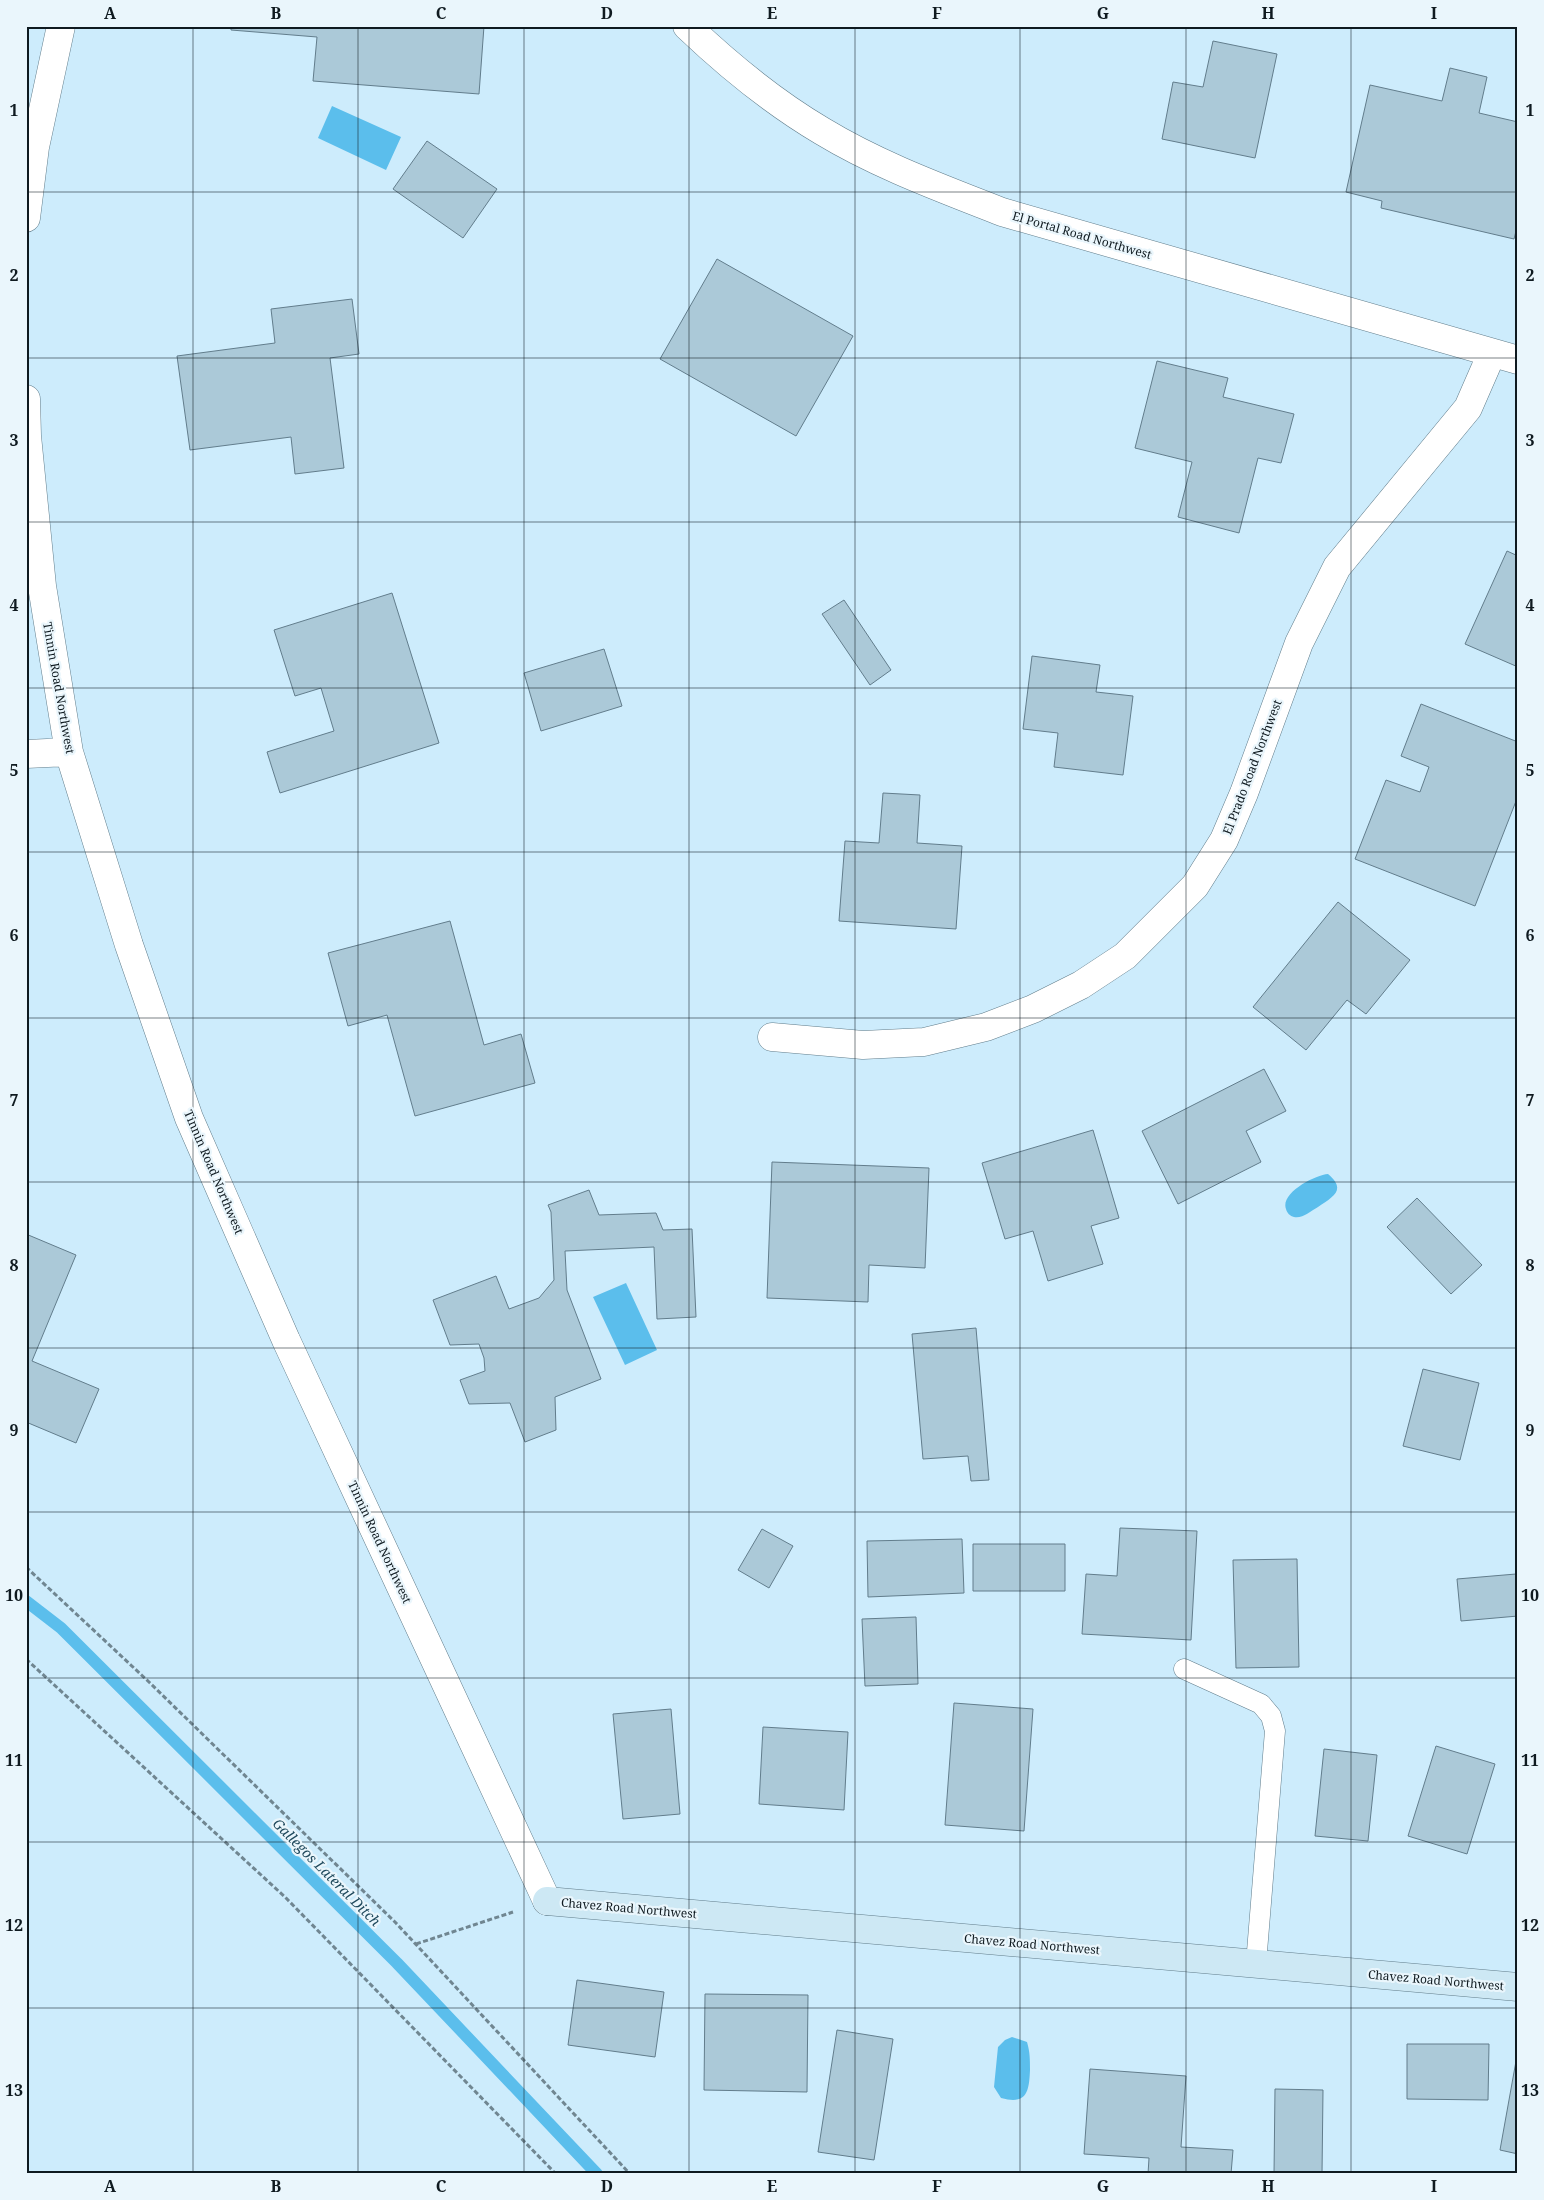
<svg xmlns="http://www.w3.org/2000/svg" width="1544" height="2200" viewBox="0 0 1544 2200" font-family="'Noto Serif',serif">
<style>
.water{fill:#5bbeec}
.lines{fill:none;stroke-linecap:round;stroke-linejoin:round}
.stream{stroke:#5bbeec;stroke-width:12}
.building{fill:#abc9d8;stroke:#627d8c}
.lane-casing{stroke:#617d8b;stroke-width:21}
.street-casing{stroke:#617d8b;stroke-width:29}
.secondary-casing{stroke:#617d8b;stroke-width:29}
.path{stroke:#708691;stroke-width:3;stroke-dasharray:5 2.5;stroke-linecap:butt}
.lane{stroke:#fff;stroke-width:20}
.street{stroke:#fff;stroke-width:28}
.secondary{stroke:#cde8f4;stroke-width:28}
.grid{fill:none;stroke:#0f1a20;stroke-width:1;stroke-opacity:0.55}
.labels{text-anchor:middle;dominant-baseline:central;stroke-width:4.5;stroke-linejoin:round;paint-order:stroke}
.street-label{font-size:12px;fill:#0f1a20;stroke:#eaf6fc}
.water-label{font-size:14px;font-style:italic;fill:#204a5d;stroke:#eaf6fc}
.neatline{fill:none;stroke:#0f1a20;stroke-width:2}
.grid-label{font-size:16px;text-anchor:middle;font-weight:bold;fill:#0f1a20}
</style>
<rect width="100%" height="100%" fill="#cdecfc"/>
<path class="water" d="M332,106L401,137L386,170L318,138Z
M1328,1174C1347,1190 1333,1197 1318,1207C1311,1211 1302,1219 1294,1217C1290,1216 1287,1213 1286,1209C1280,1193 1315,1175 1328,1174Z
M626,1283L657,1350L625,1365L593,1297Z
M1012,2037L1027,2042C1030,2052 1030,2060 1030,2070C1029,2092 1027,2105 1001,2098L994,2087L998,2047L1005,2040Z"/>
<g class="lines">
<path class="stream" d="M26,1601L61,1628L397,1963L597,2174"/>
</g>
<path class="building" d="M231,26H484L479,94L313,81L317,37L231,30Z
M1213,41L1277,54L1255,158L1162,139L1173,82L1203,87Z
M1450,68L1487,77L1479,113L1518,122V223L1514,239L1381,208L1382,201L1346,192L1370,85L1442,101Z
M427,141L497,189L463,238L393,189Z
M717,259L853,336L796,436L660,359Z
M352,299L359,354L330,358L344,468L295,474L291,437L190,450L177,356L275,343L271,309Z
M1157,361L1228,378L1223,397L1294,414L1281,463L1258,458L1239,533L1178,517L1192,462L1135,448Z
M1507,551L1518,556V667L1465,644Z
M392,593L439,743L280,793L267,752L334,731L321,688L295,696L274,630Z
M844,600L891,670L870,685L822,614Z
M604,649L622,706L541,731L524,673Z
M1032,656L1100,665L1096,692L1133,696L1123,775L1054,767L1058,733L1023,729Z
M1421,704L1518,742V796L1475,906L1355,859L1386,780L1420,792L1429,767L1401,756Z
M883,793L920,795L917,843L962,846L956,929L839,921L845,841L879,843Z
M1338,902L1410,960L1366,1014L1347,1000L1306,1050L1253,1007Z
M450,921L484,1045L521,1034L535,1083L415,1116L387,1015L348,1026L328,953Z
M1264,1069L1286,1111L1246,1131L1261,1162L1178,1204L1142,1131Z
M1093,1130L1119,1218L1091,1226L1103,1264L1048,1281L1033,1231L1005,1239L982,1163Z
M772,1162L929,1168L925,1268L869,1265L868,1302L767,1298Z
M589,1190L599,1215L656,1213L663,1230L692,1229L696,1317L657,1319L654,1247L565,1251L567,1290L601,1379L555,1397L556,1430L525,1442L510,1403L469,1404L460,1380L485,1371L484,1358L479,1344L450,1345L433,1300L496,1276L509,1309L539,1298L554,1280L551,1212L548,1205Z
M1417,1198L1482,1265L1451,1294L1387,1227Z
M26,1234L76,1255L32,1361L99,1389L76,1443L26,1422Z
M976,1328L989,1480L971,1481L968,1456L923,1459L912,1334Z
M1423,1369L1479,1383L1460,1460L1403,1446Z
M1120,1528L1197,1531L1191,1640L1082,1634L1086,1574L1117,1576Z
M762,1529L793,1546L769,1588L738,1570Z
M962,1539L964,1593L868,1597L867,1541Z
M973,1544H1065V1591H973Z
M1297,1559L1299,1667L1236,1668L1233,1560Z
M1516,1574L1518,1616L1461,1621L1457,1579Z
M916,1617L918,1684L865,1686L862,1619Z
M954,1703L1033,1709L1024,1831L945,1825Z
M671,1709L680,1814L623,1819L613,1714Z
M763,1727L848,1732L844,1810L759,1804Z
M1436,1746L1495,1764L1467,1854L1408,1836Z
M1324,1749L1377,1755L1368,1841L1315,1836Z
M577,1980L664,1992L655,2057L568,2045Z
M705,1994L808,1995L807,2092L704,2090Z
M837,2030L893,2039L874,2160L818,2152Z
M1407,2044H1489L1488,2100L1407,2099Z
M1518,2050V2154L1500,2150Z
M1090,2069L1186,2076L1181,2147L1233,2150L1231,2174H1148L1149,2158L1084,2154Z
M1275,2089L1323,2090L1322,2174H1274Z"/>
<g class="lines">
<g class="lane-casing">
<path id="lane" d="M1184,1669L1261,1704L1271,1716L1275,1731L1256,1964"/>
</g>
<g class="street-casing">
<path id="street" d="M687,26C728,65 773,102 822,131C878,165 941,188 1002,212L1518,360
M26,218L35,147L61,26
M26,399L27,436L42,586L69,752L129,945L189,1118L286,1340L547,1901
M26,754L69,752
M772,1037L863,1045L924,1042L986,1027L1033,1009L1081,985L1125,956L1195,886L1224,840L1244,793L1299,643L1337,567L1468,408L1492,353"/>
</g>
<g class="secondary-casing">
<path id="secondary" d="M547,1901L1518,1987"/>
</g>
<path class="path" d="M26,1567L149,1682L395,1922L630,2174
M26,1659L285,1897L556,2174
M416,1944L513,1912"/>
<use href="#lane" class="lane"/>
<use href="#street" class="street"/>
<use href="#secondary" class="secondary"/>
</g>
<path class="grid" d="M193,26V2174M358,26V2174M524,26V2174M689,26V2174M855,26V2174M1020,26V2174M1186,26V2174M1351,26V2174M26,192H1518M26,358H1518M26,522H1518M26,688H1518M26,852H1518M26,1018H1518M26,1182H1518M26,1348H1518M26,1512H1518M26,1678H1518M26,1842H1518M26,2008H1518"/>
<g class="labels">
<g class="street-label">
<text transform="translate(1082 235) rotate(16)">El Portal Road Northwest</text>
<text transform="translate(59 688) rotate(80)">Tinnin Road Northwest</text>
<text transform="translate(1252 767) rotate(-69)">El Prado Road Northwest</text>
<text transform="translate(214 1172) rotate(67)">Tinnin Road Northwest</text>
<text transform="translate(380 1542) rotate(65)">Tinnin Road Northwest</text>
<text transform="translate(629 1908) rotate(5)">Chavez Road Northwest</text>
<text transform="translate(1032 1944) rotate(5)">Chavez Road Northwest</text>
<text transform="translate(1436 1980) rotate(5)">Chavez Road Northwest</text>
</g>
<g class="water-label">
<text transform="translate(327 1872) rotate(45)">Gallegos Lateral Ditch</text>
</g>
</g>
<rect width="1544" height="2200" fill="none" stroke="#eaf6fc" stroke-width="55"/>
<rect x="28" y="28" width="1488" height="2144" class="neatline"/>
<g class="grid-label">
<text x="110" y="19">A</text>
<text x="276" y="19">B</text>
<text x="441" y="19">C</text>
<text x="607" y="19">D</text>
<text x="772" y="19">E</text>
<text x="937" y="19">F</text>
<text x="1103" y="19">G</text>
<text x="1268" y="19">H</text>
<text x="1434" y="19">I</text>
<text x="14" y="116">1</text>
<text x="1530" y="116">1</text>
<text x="14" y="281">2</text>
<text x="1530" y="281">2</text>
<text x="14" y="446">3</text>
<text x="1530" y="446">3</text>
<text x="14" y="611">4</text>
<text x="1530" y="611">4</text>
<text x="14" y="776">5</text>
<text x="1530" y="776">5</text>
<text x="14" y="941">6</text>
<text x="1530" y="941">6</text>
<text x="14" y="1106">7</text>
<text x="1530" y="1106">7</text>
<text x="14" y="1271">8</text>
<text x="1530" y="1271">8</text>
<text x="14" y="1436">9</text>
<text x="1530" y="1436">9</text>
<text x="14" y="1601">10</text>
<text x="1530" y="1601">10</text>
<text x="14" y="1766">11</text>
<text x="1530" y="1766">11</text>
<text x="14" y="1931">12</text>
<text x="1530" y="1931">12</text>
<text x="14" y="2096">13</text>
<text x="1530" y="2096">13</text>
<text x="110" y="2192">A</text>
<text x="276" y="2192">B</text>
<text x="441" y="2192">C</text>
<text x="607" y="2192">D</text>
<text x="772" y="2192">E</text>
<text x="937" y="2192">F</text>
<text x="1103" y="2192">G</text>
<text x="1268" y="2192">H</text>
<text x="1434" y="2192">I</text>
</g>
</svg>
